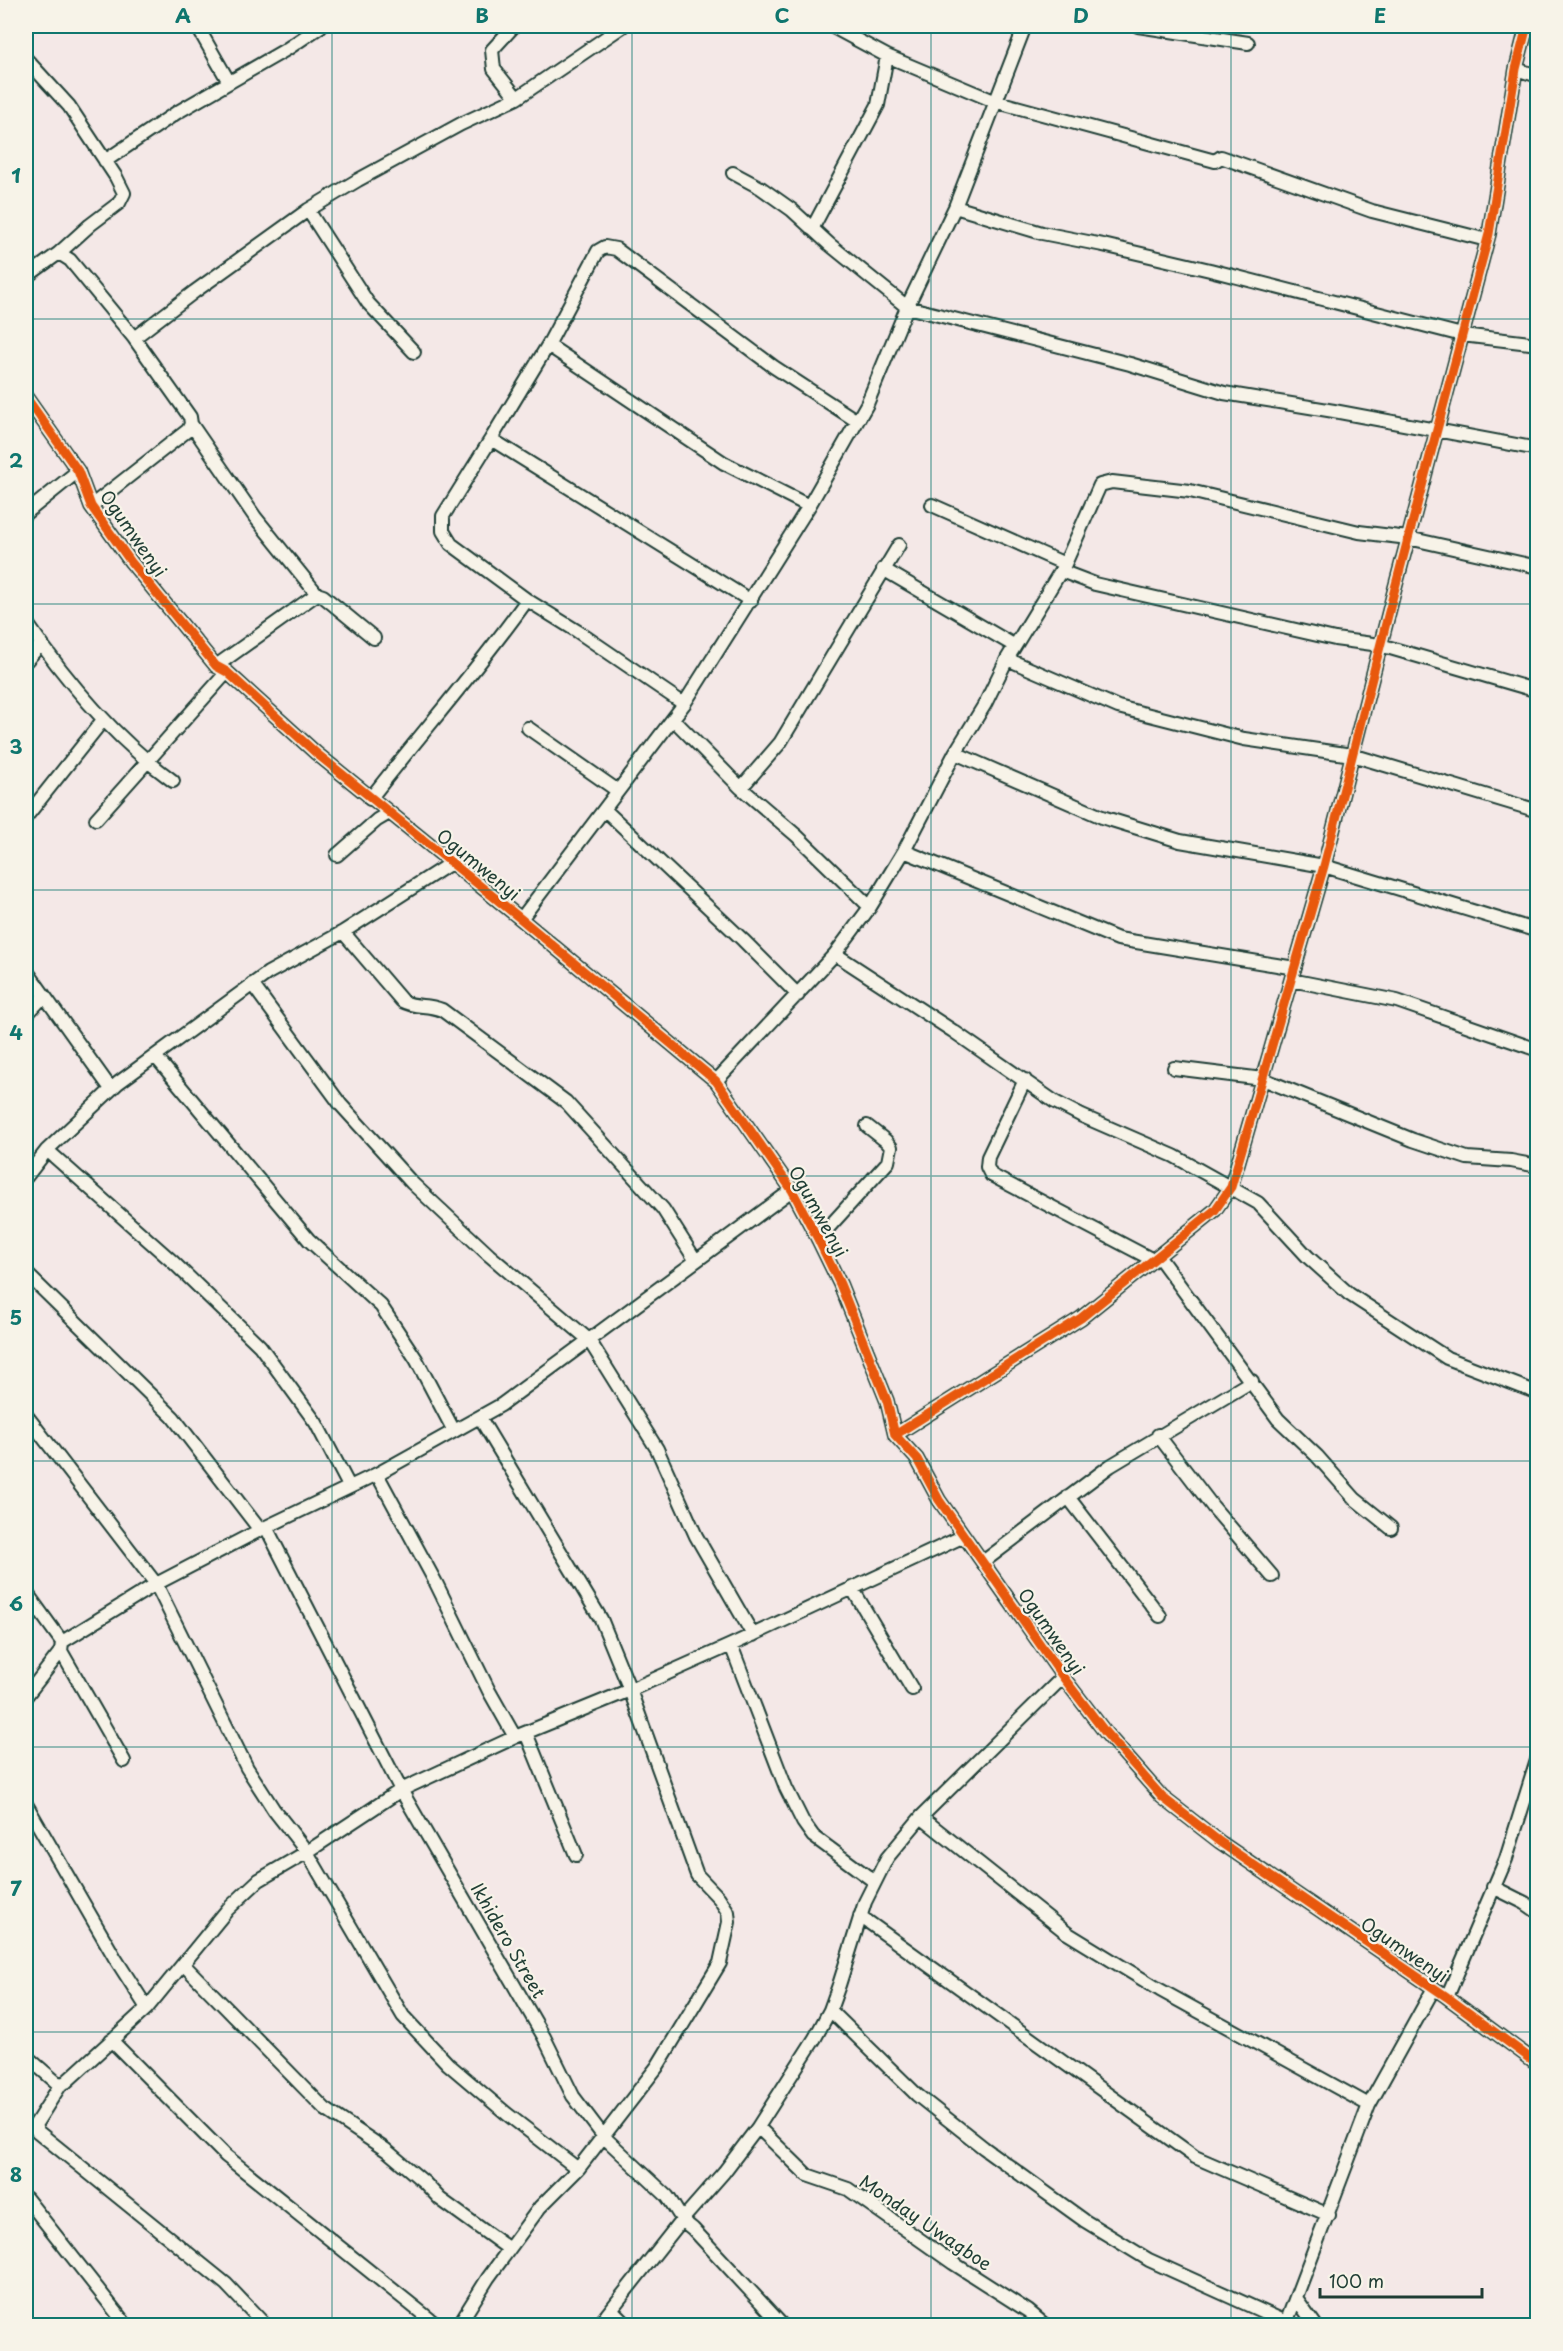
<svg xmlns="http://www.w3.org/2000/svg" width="1563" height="2351" viewBox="0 0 1563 2351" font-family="'Playpen Sans',sans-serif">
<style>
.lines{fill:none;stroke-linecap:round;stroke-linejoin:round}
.minor-casing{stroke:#1f3d34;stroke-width:16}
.minor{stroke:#f7f3e8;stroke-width:12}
.cycleway-casing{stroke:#f7f3e8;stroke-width:13}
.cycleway{stroke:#e8590c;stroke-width:9}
.grid{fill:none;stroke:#0f766e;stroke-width:1.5;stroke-opacity:0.55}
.labels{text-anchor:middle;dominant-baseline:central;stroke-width:4.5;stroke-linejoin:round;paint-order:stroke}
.street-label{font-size:18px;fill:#1f3d34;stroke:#f7f3e8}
.neatline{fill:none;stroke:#0f766e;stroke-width:2}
.grid-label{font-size:20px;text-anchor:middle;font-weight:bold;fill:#0f766e}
</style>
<rect width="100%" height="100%" fill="#f4e8e7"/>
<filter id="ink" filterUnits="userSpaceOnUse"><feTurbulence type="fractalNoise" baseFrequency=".0167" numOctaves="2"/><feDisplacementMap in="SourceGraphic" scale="12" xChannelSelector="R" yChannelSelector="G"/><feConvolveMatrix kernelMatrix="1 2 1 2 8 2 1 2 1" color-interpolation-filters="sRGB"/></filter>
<g filter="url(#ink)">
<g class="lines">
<g class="minor-casing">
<path id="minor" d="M197,26L229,82
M514,26L492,50L494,69L517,98
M831,26L887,56L994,101L1215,161L1221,157L1372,211L1487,240
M1138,26L1248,43
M26,59L69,106L116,177L124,193L119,203L90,225L59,253
M1516,69L1538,76
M105,161L176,113L287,49L321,26
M733,173L761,188L792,210L829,244L907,307L1130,364L1224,393L1334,411L1538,449
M955,207L1042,233L1103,245L1210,270L1462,335L1538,344
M308,210L368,303L414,352
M812,229L878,105L887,56
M26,277L59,253L70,260L134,338L190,417L191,424L188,430L91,506
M134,338L194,292L308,210L358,180L461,124L517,98L623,26
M548,345L724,463L809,506
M26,397L78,471L91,506L131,562L216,666L227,672L316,753L521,919L716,1081L792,1190L818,1239L840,1284L887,1401L895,1435L917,1459L939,1500L1063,1677L1105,1732L1162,1797L1220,1842L1447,1997L1538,2064
M191,424L255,517L317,594
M491,439L548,345L598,251L605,247L616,249L774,367L857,421
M932,505L1065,564
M26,513L78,471
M883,569L1015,646
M1061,571L1095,584L1335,639L1380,645L1538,691
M26,622C67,682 114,738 173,781
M1007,659L1118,707L1244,739L1352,755L1538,811
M26,661L41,644
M216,666L317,594L323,596L374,638
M684,704L577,631L527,600L451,544L443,531V516L491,439L751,601
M673,719L741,788L797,836L870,907
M528,728L618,791
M955,753L1102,817L1180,841L1324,866L1538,931
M741,788L780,743L899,545
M370,799C422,732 478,669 527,600
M605,810L743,940L798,995
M26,817L103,720
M96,819L227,672
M904,851L1118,939L1295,968
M337,855L377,820L389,813
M521,919L684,704L809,506L867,404L907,307L955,207L1025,26
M343,932L402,1001C418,1009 425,1003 442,1010L566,1102L663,1209L696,1261
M835,954L953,1031L1055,1102L1082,1116L1174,1156L1258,1203L1308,1257L1349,1294L1447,1358L1538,1393
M26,970L111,1089
M1291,980L1397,1001L1538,1050
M252,984L341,1105L412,1183L489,1255L589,1340L657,1449L696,1536L753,1635
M26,1015L44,996
M155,1056L309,1240L381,1306L416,1359L454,1431
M1174,1068L1263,1079L1413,1140L1467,1158L1511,1161L1538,1166
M1025,1080L988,1157L987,1167L991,1175L1153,1260
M716,1081L835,954L870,907L904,851L955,753L985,704L1007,659L1065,564L1100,485L1112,482L1190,491L1359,532L1408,538L1538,567
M47,1150L173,1262L260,1346L316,1423L349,1486
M26,1177L47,1150L118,1083L268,973L343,932L451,863
M818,1239L888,1162L891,1147L886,1141L867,1126
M1158,1256L1278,1419L1317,1456L1355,1499L1391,1528
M26,1273L173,1417L260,1530
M26,1415L156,1584L247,1768L274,1810L307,1852L403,2016L448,2064L507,2114L578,2169
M895,1435L1081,1318L1215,1210L1231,1187L1324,866L1395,588L1489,234L1516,69L1527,26
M1158,1435L1213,1507L1272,1576
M377,1474L436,1583L489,1691L515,1737
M1068,1497L1160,1616
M266,1527L401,1790L544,2037L573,2096L604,2137L667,2196C677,2209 679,2219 693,2229L783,2326
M983,1562L1110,1466L1252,1381
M852,1588L912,1689
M26,1592L62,1642
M731,1645L786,1788L803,1822L813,1836L875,1882
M61,1651L124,1761
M26,1696L61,1651L62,1642L156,1584L260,1530L377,1474L501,1405L792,1190
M526,1733L576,1855
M26,1804L115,1958L147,2008
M921,1817L1067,1933L1160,1990L1369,2105
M1493,1887L1525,1903L1538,1912
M860,1916L1195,2157L1329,2215
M183,1964L325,2109L386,2150L424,2182L440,2199L509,2249
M1447,1997L1506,1859L1538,1757
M830,2010L917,2095L984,2148L1085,2221L1149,2260L1286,2322
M111,2040L226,2156L438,2326
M26,2056L56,2082L61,2084L66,2082L147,2008L228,1909L259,1880L307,1852L401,1790L515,1737L630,1690L731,1645L964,1536
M61,2084L35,2125L37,2131L226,2284L266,2326
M758,2127L807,2175L848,2189L953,2263L1028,2311L1046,2326
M26,2198L127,2326
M1296,2298L1316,2326
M612,2310L628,2326
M458,2326L488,2278L540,2207L578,2169L657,2067L720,1963L729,1922L728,1912L719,1898L697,1875L630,1690L601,1619L480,1418
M598,2326L681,2221L724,2172L758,2127L815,2038L830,2010L839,1985L865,1902L887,1858L921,1817L1063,1677
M1285,2326L1369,2105L1434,1988"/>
</g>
<use href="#minor" class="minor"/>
<g class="cycleway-casing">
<path id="cycleway" d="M26,397L78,471L91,506L131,562L216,666L227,672L316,753L521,919L716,1081L792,1190L818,1239L840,1284L887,1401L895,1435L917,1459L939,1500L1063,1677L1105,1732L1162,1797L1220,1842L1447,1997L1538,2064
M895,1435L1081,1318L1215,1210L1231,1187L1324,866L1395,588L1489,234L1516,69L1527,26"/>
</g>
<use href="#cycleway" class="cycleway"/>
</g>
</g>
<path class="grid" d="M332,26V2326M632,26V2326M931,26V2326M1231,26V2326M26,319H1538M26,604H1538M26,890H1538M26,1176H1538M26,1461H1538M26,1747H1538M26,2032H1538"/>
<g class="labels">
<g class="street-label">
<text transform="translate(134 533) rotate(55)">Ogumwenyi</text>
<text transform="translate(479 864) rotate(39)">Ogumwenyi</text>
<text transform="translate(819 1211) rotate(61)">Ogumwenyi</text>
<text transform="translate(1052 1631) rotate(55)">Ogumwenyi</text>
<text transform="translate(509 1940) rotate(60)">Ikhidero Street</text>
<text transform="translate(1405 1949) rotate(34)">Ogumwenyi</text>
<text transform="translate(926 2222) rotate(34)">Monday Uwagboe</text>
</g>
</g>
<rect width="1563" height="2351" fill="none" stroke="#f7f3e8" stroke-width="66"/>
<path d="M1320 2288v9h162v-9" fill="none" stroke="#1f3d34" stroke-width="3"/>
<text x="1329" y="2288" font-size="18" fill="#1f3d34" stroke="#f7f3e8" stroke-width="4.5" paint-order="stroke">100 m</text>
<rect x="33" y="33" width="1497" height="2285" class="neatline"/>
<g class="grid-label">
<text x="183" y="23">A</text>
<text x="482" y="23">B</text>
<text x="782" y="23">C</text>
<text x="1081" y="23">D</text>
<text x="1380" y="23">E</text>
<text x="16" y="183">1</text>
<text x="16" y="468">2</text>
<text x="16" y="754">3</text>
<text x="16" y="1040">4</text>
<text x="16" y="1325">5</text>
<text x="16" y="1611">6</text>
<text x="16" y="1896">7</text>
<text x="16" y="2182">8</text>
</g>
</svg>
